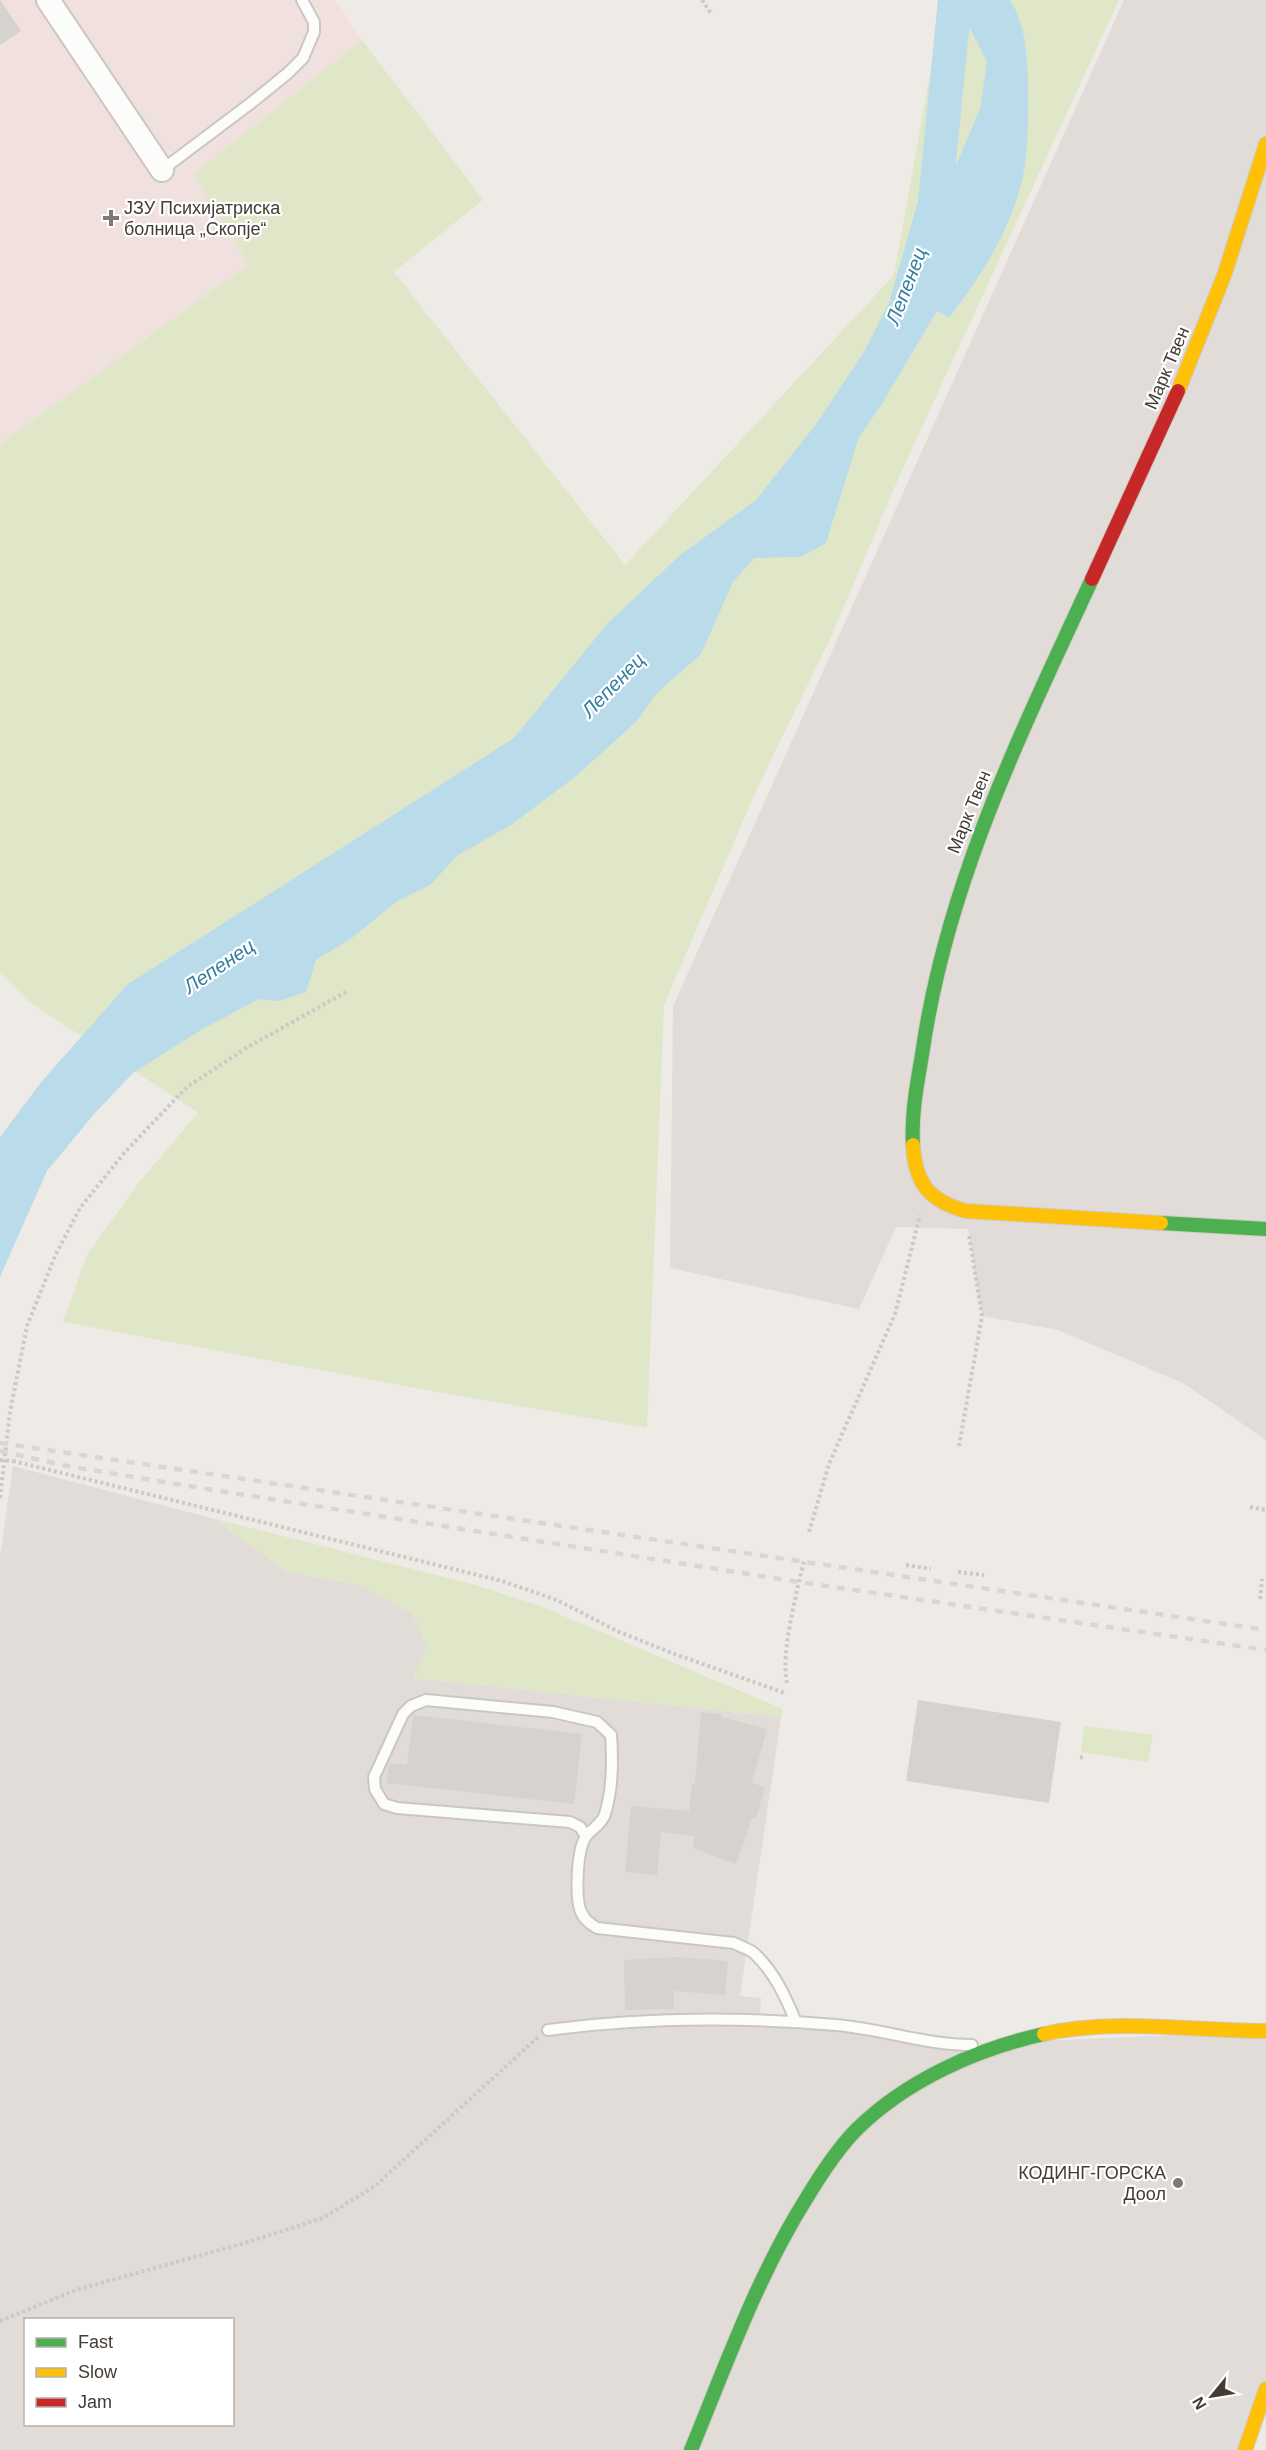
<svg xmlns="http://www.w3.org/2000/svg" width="1266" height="2450" viewBox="0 0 1266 2450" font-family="Arial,sans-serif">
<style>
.industrial{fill:#e1dcd8;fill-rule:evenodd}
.medical{fill:#f0e1df}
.green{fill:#dfe7c8}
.water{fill:#badcea}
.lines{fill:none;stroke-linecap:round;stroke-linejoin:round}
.river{stroke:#badcea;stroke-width:34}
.building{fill:#d6d2ce}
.lane-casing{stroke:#cac7c3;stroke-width:14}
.street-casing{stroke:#cac7c3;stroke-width:26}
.fast-casing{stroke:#cfcac1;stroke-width:16}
.slow-casing{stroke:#cfcac1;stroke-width:16}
.jam-casing{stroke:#cfcac1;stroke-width:16}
.path{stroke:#ccc9c6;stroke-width:4;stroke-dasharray:3 3;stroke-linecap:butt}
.lane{stroke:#fcfcfb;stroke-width:10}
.street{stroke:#fcfcfb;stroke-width:22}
.fast{stroke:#4caf50;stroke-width:14}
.slow{stroke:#ffc107;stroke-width:14}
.jam{stroke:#c62828;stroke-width:14}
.rail{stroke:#d8d7d7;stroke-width:4.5;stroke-dasharray:8 8;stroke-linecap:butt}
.path-bridge{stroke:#ccc9c6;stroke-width:4;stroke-dasharray:3 3;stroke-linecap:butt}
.poi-dot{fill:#7f7973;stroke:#fff;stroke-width:2}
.labels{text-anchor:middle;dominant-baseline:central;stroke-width:4.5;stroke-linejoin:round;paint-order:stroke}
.poi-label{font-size:18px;fill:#433b34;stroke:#fff;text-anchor:start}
.street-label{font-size:18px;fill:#433b34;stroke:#fff}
.water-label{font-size:20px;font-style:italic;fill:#337ea0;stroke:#fff}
</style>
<rect width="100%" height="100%" fill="#eeebe7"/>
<path class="industrial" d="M1124,0H1266V1440L1183,1383L1058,1330L982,1316L968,1229L896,1227L859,1309L670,1268L673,1006Z
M13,1466L215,1519L287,1572L360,1585L412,1613L428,1647L413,1678L781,1717L740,1996L761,1998L760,2020L839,2025L947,2045L1266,2031V2389L1245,2450H0V1556ZM26,2320H232V2424H26Z"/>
<path class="medical" d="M0,0H336L362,40L193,174L250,263L0,444Z"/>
<path class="green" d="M938,0H1119L899,477L830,639L756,791L664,1005L647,1428L437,1392L63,1322L87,1255L140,1181L198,1113L28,1001L0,973V444L249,264L193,174L362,40L483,200L394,272L625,565L894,275L933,57Z
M215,1519L472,1584L538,1605L783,1709L781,1717L413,1678L427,1647L412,1613L360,1585L287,1572Z
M1084,1726L1153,1735L1148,1762L1081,1752Z"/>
<path class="water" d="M956,0H1010C1026,24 1028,60 1028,89C1028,119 1029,156 1021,185C1008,234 980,278 949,318L937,311L880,407L859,437L826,543L801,557L754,558L733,582L701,654L657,693L637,721L575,777L511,825L458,855L430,885L396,902L352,938L316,960L306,992L279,1001L259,999L201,1030L133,1073L95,1113L47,1171L0,1277V1137L42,1081L128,984L514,738L607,624L679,556L756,500L817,423L865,350L889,303L920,194L956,165L980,109L987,62Z"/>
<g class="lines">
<path class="river" d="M929,225L934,212L955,0"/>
</g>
<path class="building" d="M0,0L21,31L0,45Z
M918,1700L1061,1722L1049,1803L906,1781Z
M701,1712L722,1714V1717L767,1729L752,1783L765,1787L756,1819L752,1818L736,1864L693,1848L695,1836L661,1832L657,1875L625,1872L631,1806L689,1811L692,1784H695Z
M413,1715L582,1734L574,1804L386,1783L389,1763L407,1765Z
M677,1957L728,1961L725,1995L674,1991V2009L625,2010L624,1960Z"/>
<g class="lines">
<g class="lane-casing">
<path id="lane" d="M162,170L251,103L288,73L303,58L314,32V22L302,0
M586,1836L580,1827L570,1822L397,1808L384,1804L375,1789L374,1777L403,1714L411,1706L426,1700L553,1712L597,1722L611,1735C613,1761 613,1788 605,1814C602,1825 590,1829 585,1838C577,1851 575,1898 581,1912C584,1919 590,1924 597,1928L734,1943C741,1947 750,1949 755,1954C775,1973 786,1998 796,2022
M548,2030C643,2017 742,2017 836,2025C882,2029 926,2045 972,2045"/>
</g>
<g class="street-casing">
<path id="street" d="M48,0L162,170"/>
</g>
<g class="fast-casing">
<path id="fast" d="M913,1145C911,1115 917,1084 922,1055C946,884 1021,733 1092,579
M1161,1223L1266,1229
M691,2450C726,2365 757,2277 806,2199C821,2174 837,2149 857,2129C907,2080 977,2049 1044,2034"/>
</g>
<g class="slow-casing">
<path id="slow" d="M1178,391L1225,273L1266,144
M913,1145C915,1183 929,1201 966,1211L1161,1223
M1044,2034C1116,2018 1193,2031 1266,2031
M1245,2450L1266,2389"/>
</g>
<g class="jam-casing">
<path id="jam" d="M1092,579L1178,391"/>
</g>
<path class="path" d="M702,0L712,15
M959,1446L982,1316L969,1235
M13,1461L502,1581L557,1600L617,1631L672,1653L785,1693
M0,1498L10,1412L27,1326L55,1256L80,1208L125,1152L187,1087L246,1048L346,992
M1250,1507L1266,1510
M809,1532L829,1464L895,1314L920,1215
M906,1565L931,1569
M958,1572L984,1575
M1260,1599L1262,1579
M787,1683C780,1655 797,1591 804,1561
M1080,1757L1085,1758
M0,2321L76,2290L248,2242L323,2218L375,2186L538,2037"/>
<use href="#lane" class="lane"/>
<use href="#street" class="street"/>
<use href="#fast" class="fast"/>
<use href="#slow" class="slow"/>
<use href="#jam" class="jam"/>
<path class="rail" d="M0,1443L1266,1630
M0,1451L67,1466L176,1484L799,1582L1266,1650"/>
<path class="path-bridge" d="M0,1460L13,1461"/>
</g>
<g class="poi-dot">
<path d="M108 209h6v6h6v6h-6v6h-6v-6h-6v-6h6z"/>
<circle cx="1178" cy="2183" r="6"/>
</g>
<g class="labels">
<g class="poi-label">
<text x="124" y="208">ЈЗУ Психијатриска<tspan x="124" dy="21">болница „Скопје“</tspan></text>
<text x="1166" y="2173" text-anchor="end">КОДИНГ-ГОРСКА<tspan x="1166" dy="21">Доол</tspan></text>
</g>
<g class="street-label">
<text transform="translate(1167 368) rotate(-67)">Марк Твен</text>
<text transform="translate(969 812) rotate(-68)">Марк Твен</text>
</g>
<g class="water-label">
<text transform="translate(906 286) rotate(-69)">Лепенец</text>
<text transform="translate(613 685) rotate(-46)">Лепенец</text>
<text transform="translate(219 966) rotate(-34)">Лепенец</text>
</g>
</g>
<rect x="24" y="2318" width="210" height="108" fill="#ffffff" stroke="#b4b1ae" stroke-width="1.5"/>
<rect x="36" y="2338" width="30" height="9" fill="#4caf50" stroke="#b4b1ae" stroke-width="1.5"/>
<text x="78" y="2348" font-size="18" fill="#433b34">Fast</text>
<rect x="36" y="2368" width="30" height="9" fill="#ffc107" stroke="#b4b1ae" stroke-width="1.5"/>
<text x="78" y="2378" font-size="18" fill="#433b34">Slow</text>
<rect x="36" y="2398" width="30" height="9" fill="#c62828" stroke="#b4b1ae" stroke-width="1.5"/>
<text x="78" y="2408" font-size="18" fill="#433b34">Jam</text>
<g transform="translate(1212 2396) rotate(240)" stroke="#ffffff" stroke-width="4.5" paint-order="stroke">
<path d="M0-4.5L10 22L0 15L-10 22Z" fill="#433b34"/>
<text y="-9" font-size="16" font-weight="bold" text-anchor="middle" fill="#433b34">N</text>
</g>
</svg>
